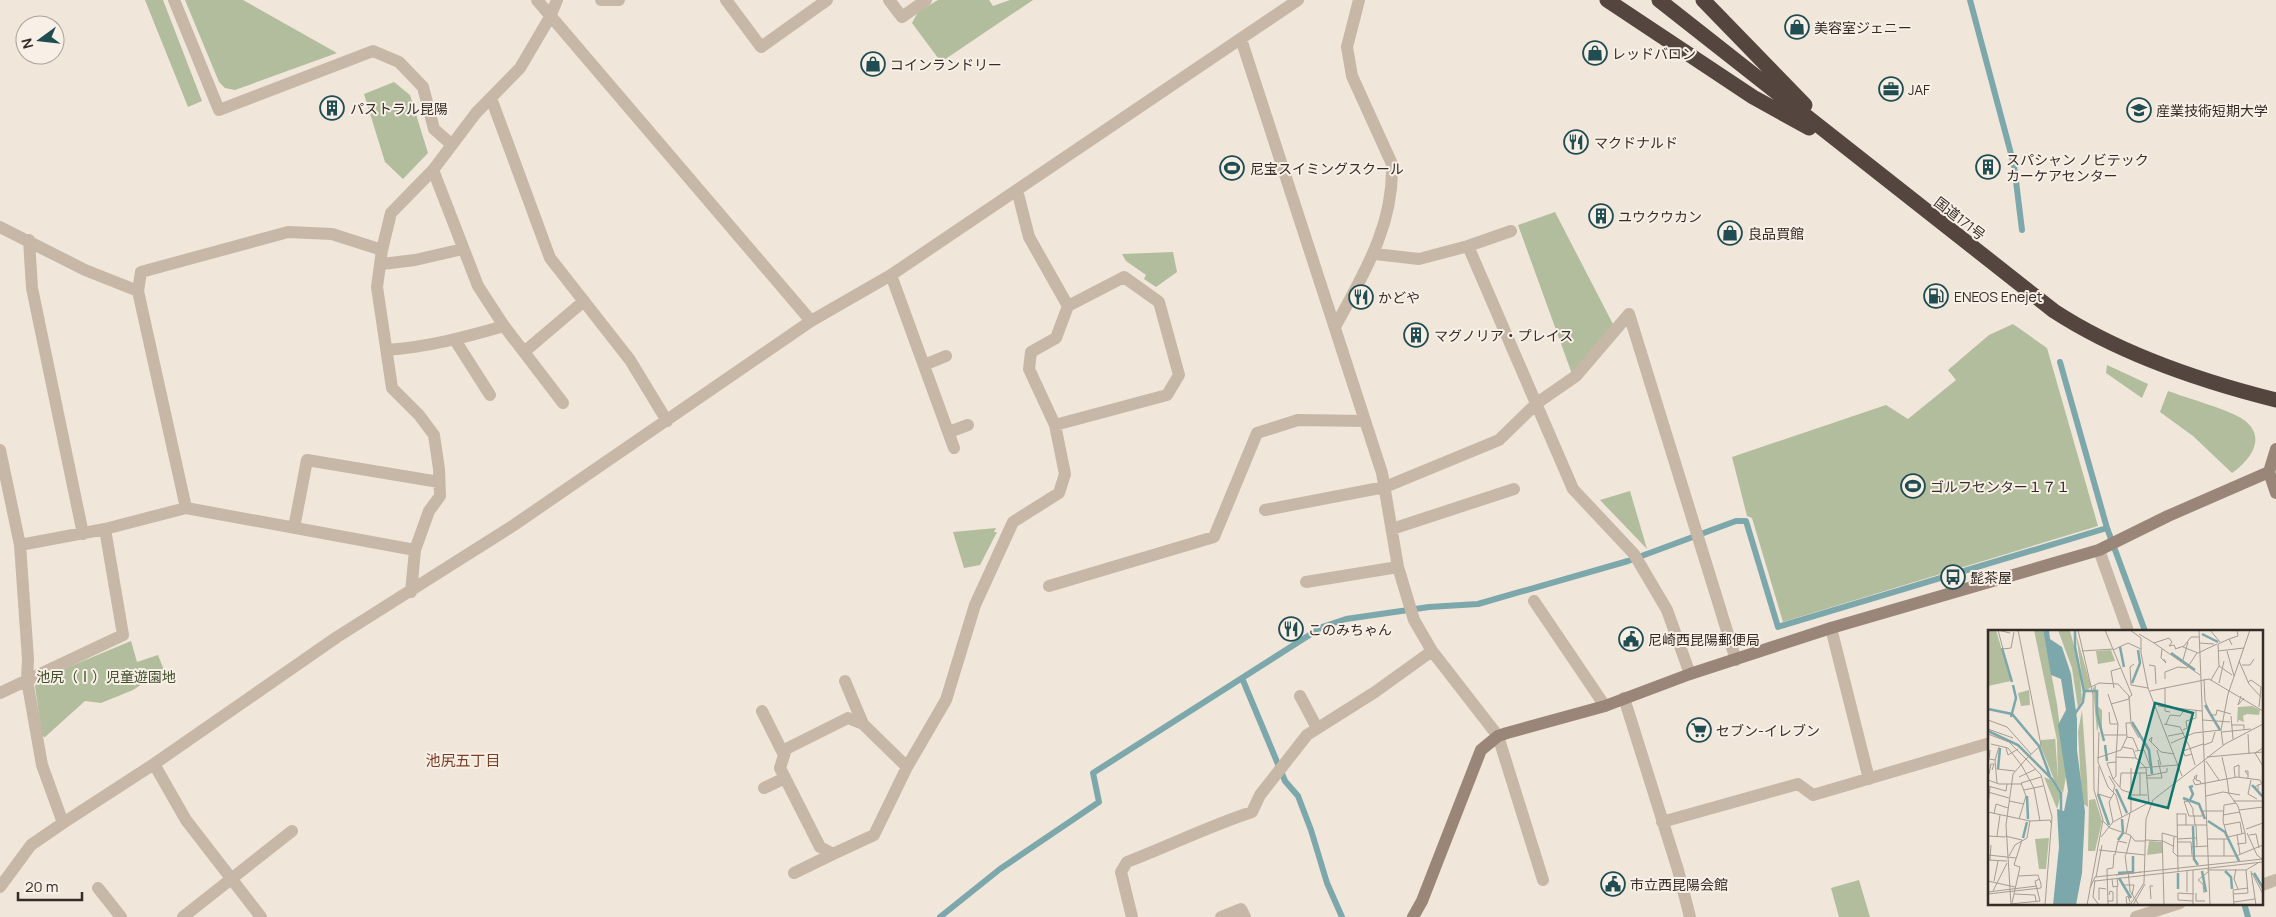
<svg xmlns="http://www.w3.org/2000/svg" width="2276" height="917" viewBox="0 0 2276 917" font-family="Manrope,'Noto Sans JP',sans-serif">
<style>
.green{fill:#b1bd9c}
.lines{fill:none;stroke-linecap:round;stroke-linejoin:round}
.stream{stroke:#7ca7ab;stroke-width:6}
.street{stroke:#c7b7a7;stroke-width:12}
.secondary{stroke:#9a8679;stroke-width:12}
.highway{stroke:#54463f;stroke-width:15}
.labels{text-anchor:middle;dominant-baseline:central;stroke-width:4;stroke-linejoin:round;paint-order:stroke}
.poi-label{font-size:14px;fill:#342c27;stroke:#f8f0e6;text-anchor:start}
.street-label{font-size:14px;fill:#342c27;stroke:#f8f0e6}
.park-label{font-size:14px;fill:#42502d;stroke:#f8f0e6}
.neighbourhood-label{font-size:15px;fill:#7d3e26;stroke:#f8f0e6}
.inset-river{fill:none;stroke:#7ca7ab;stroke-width:2.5}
.inset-road{fill:none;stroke:#a59c92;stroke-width:1}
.view{fill:#0f766e;fill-opacity:0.15;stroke:#0f766e;stroke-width:2.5}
.inset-edge{fill:none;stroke:#342c27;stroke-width:2.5}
</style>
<rect width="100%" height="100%" fill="#f0e6da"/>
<path class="green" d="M145,0H163L202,101L188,107Z
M185,0H243L337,53L235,90L225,88L219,82Z
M938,0H989L993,6L1010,0H1033L941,62L912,23L918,12Z
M394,82L410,95L428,153L403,179L385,162L364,94Z
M1555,212L1615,328L1572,374L1518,225Z
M1173,252L1177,272L1156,287L1144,279L1146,275L1126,261L1122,254Z
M2013,324L2047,348L2098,526L1783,622L1752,518L1747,516L1732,457L1886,405L1908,419L1956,380L1948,370L1989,335Z
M2107,365L2148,384L2142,398L2106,373Z
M2168,391C2186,398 2231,410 2244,420C2268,438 2249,461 2232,473L2193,436L2160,412Z
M1630,491L1647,549L1600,500Z
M996,528L994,532H997L980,565L964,568L953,532Z
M131,641L137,662L158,655L164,670L133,690L101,703L85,701L45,737L42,736L35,686L40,679Z
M1859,880L1870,917H1839L1831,888Z"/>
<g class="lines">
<path class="stream" d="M1970,0L2014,165L2022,230
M2060,362L2107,528L2145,631
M1242,678L1285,781L1298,796L1311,830L1327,883L1342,917
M2244,903L2248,917
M940,917L1000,869L1099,802L1093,773L1322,627L1346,619L1429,607L1478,604L1628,561L1736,521H1746L1778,627L2107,528"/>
<path class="street" d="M174,0L219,110L373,51L399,62L423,87L434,129L451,144
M537,0L811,321
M601,0H619
M726,0L761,47L827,0
M889,0L902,17L926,0
M1241,39L1382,473L1398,567L1414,620L1432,651L1498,736L1543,880
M491,98L550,258L630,360L667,421
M433,170L478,286L504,326L563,403
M0,227L85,270L138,291L186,508L415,550
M29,240L32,288L83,534
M1468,246L1511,231
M1375,254L1419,259L1468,246L1573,489L1634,554L1667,610L1690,674
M382,264L415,260L463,249
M891,275L954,448
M138,291L141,272L288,232L332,234L382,250
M1335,327C1363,275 1394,226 1392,164L1352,76L1347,47L1359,0
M455,340L490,395
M387,350C428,347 466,337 504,326
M524,352L584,301
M924,365L946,356
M1055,425L1167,395L1179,375L1159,302L1124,277L1068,306
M949,432L968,425
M0,450L20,545L28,659L27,680L42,765L63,823
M1265,510L1385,487L1499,440L1537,403L1576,376L1629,314L1736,660
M294,528L307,460L439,482
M1392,529L1514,489
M20,545L105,529L186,508
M2099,550L2128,631
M1306,582L1398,567
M1049,586L1214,537L1257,433L1298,420L1365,421
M411,592L415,550L429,511L440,496L439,469L434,435L419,415L392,388L377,287L382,250L391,213L433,170L476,113L520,68L550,17L557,0
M1534,601L1605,706
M1831,628L1869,779
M845,681L863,724
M0,693L123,635L105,529
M1300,696L1317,728
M1624,698L1678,870L1690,917
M762,711L784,755
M154,764L186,820L261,917
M907,767L863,724L848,718L786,749L780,768L820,847L833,854L874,835L907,767L946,700L975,605L1013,522L1059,493L1065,474L1055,425L1029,369L1031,352L1056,338L1068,306L1029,237L1017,190
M764,788L785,778
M1662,822L1798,784L1813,795L1990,743
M794,873L833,854
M2262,885L2276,880
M0,887L31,845L63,823L154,764L337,637L514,525L811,321L891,275L1298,0
M98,888L121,917
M183,917L292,831
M1132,917L1121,872L1127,862C1169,846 1209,826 1252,812L1260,795L1307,735L1375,692L1432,651
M1221,917L1241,909L1245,917
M2136,917L2180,903"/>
<path class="secondary" d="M2276,449L2269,472L2276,493
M1413,917L1422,901L1477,760L1481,750L1498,736L1507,733L1605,706L1690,674L1831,628L2099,550L2168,516L2269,472"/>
<path class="highway" d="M1607,0L1753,97L1809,128
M1659,0L2054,311C2120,354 2200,381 2276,400
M1703,0L1805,105"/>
</g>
<defs>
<g id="shop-ring" transform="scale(1.25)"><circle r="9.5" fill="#f8f0e6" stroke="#204d52" stroke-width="1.5"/><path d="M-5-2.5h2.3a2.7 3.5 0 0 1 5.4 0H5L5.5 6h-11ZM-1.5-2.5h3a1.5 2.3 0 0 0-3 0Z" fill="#204d52"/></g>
<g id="office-ring" transform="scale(1.25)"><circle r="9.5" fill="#f8f0e6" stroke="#204d52" stroke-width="1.5"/><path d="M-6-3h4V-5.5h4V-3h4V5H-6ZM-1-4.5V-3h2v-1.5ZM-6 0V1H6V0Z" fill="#204d52"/></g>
<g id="building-ring" transform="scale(1.25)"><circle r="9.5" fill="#f8f0e6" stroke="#204d52" stroke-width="1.5"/><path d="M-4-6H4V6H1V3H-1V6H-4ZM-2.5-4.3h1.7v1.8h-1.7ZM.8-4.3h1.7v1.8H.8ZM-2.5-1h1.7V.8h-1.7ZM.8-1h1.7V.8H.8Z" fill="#204d52"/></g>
<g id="university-ring" transform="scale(1.25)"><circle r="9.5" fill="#f8f0e6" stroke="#204d52" stroke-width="1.5"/><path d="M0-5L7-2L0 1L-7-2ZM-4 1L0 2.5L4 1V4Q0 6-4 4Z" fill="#204d52"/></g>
<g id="restaurant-ring" transform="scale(1.25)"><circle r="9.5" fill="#f8f0e6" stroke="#204d52" stroke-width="1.5"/><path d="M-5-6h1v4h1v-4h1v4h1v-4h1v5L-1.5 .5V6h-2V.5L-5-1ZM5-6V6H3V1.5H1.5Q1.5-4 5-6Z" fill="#204d52"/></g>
<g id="stadium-ring" transform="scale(1.25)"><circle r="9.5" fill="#f8f0e6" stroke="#204d52" stroke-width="1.5"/><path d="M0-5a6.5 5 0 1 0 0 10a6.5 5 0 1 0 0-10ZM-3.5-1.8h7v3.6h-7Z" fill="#204d52"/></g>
<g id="fuel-ring" transform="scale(1.25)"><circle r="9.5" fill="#f8f0e6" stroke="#204d52" stroke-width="1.5"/><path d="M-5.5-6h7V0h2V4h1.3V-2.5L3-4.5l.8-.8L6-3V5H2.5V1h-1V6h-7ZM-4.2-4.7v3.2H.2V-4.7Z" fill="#204d52"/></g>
<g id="bus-ring" transform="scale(1.25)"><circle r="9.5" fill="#f8f0e6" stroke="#204d52" stroke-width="1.5"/><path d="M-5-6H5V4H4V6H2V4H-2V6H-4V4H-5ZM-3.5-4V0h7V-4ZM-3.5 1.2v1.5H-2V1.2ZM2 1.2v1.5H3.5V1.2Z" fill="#204d52"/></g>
<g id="civic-ring" transform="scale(1.25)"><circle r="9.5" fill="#f8f0e6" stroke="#204d52" stroke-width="1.5"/><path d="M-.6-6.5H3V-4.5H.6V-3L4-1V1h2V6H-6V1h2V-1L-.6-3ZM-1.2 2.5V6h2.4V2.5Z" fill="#204d52"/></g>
<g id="supermarket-ring" transform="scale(1.25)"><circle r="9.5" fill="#f8f0e6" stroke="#204d52" stroke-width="1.5"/><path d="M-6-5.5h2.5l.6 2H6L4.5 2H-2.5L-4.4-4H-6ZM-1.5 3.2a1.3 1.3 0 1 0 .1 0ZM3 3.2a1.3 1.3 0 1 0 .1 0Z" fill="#204d52"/></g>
</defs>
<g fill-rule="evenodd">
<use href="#shop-ring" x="1797" y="27"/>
<use href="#shop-ring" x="1595" y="53"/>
<use href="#shop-ring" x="873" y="64"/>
<use href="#office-ring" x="1891" y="89"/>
<use href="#building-ring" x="332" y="108"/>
<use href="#university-ring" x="2139" y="110"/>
<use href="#restaurant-ring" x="1576" y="142"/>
<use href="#building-ring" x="1988" y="167"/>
<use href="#stadium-ring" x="1232" y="168"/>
<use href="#building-ring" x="1601" y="216"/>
<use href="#shop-ring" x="1730" y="233"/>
<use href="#fuel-ring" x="1936" y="296"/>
<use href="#restaurant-ring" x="1361" y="297"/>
<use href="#building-ring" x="1416" y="335"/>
<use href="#stadium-ring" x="1913" y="486"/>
<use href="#bus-ring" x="1953" y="577"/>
<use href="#restaurant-ring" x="1291" y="629"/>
<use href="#civic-ring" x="1631" y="639"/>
<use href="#supermarket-ring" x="1699" y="730"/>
<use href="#civic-ring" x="1613" y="884"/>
</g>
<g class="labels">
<g class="poi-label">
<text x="1814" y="27">美容室ジェニー</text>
<text x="1612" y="53">レッドバロン</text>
<text x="890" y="64">コインランドリー</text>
<text x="1908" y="89">JAF</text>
<text x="350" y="108">パストラル昆陽</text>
<text x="2156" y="110">産業技術短期大学</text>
<text x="1594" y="142">マクドナルド</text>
<text x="2006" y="159">スパシャン ノビテック<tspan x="2006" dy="16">カーケアセンター</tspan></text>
<text x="1250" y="168">尼宝スイミングスクール</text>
<text x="1618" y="216">ユウクウカン</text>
<text x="1748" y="233">良品買館</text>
<text x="1954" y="296">ENEOS Enejet</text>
<text x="1378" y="297">かどや</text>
<text x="1434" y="335">マグノリア・プレイス</text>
<text x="1930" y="486">ゴルフセンター１７１</text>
<text x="1970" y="577">髭茶屋</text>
<text x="1308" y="629">このみちゃん</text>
<text x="1648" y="639">尼崎西昆陽郵便局</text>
<text x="1716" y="730">セブン-イレブン</text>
<text x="1630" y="884">市立西昆陽会館</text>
</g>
<g class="street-label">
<text transform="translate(1960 218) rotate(38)">国道171号</text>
</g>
<g class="park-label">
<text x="106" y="676">池尻（Ⅰ）児童遊園地</text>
</g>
<g class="neighbourhood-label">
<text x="463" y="760">池尻五丁目</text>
</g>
</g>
<g transform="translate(1988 630)">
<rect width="275" height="275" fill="#f0e6da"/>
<path d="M0,0H8L23,51L0,56ZM46,0H55L69,74L78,146L75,163L67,152L53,117V110L67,109V105L70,151L69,110ZM70,0L82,1L91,34L94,70L90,78L84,38ZM88,4L103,57L98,61L97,69ZM123,20L127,31L110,34L108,21ZM108,55V75L114,80V97L111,94L109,102L105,58ZM41,60L42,75L33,76L30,63ZM264,76L272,80L271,85L259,84L255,86L256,92L251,90L249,93L250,77ZM94,80L99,147L100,177L94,173L90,102ZM56,147L63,150L73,164L69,179ZM107,169L114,191L107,221H100L101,170ZM61,208L58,239H51L47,209ZM161,211L174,212V223L159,225Z" fill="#b1bd9c"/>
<path d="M55,0H61L62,9L74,17L83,44L89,89V120L97,182L94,243L88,275H65L71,217L69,179L76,181L80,161L70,95L78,80L73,49L63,45Z" fill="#7ca7ab"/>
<path class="inset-river" d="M214,4L230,12M132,17L136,37M14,18L24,52M183,23L207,40M144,53L152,33L150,20M96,61H109V83L116,111M217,75L232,100M0,79L24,84L51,116L63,149M86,85L95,72L96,62L87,17V0M23,87L28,68L25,55M144,92L161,120L164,144M0,101L30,115L64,149L73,163V181M117,115L119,131M10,139L12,118M264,155L275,167M128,159L139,183M110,164L121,195M39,166L40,189M195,168L211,174L217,189M202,170L205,164L202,157L205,156M220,191L237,202L251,231M205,196L206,229L210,235M35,208L39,192M130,210L135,203L134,189M214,241L218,262M237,241L243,247L244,259M130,243L145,242V226M190,243V259M266,243L275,258M131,248L143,268"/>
<path class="inset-road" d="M30,0L53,115L38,129L53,145L64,187L57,275M90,0L105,65L106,160L115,190L99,275M117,0L144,65L140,68M142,0L153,8V23L160,58L194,146M211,0L222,275M222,0L232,12M22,3L10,0L15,19L23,18L26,2M151,4L166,13L181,8L184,12L181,16L186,15L188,19M166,13L212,45M211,13L226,14M244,15L241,9L250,6L249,0M195,17L210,23L229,14M174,19L173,28L178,33L176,29M187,19L196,16L203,7H211M125,20L140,13L153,19M94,21L125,19M230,21L256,18M239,21L246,46M195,30L200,12M251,31L261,54L273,67M146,34L142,37L143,55L160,58M161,35L167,36L168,54M254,35H262L266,29M231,36L244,45M177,49V42L190,37L199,38L209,23M216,49L217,71L223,85H228L229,80L243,84M223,50L231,36L230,14L241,9M260,52L263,50L273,57L271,77M231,53L236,31M103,57L111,53L130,54L141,66L142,80L143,93H138L139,107L133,120L109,128M126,58L123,41L133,38M177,58V81L182,82M162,61L221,49L275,81M120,64L130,94L128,127L148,128M253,66L250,75L256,68M123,74L141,69M170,76L214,81M121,82L122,94H130M243,86L245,109M0,90L19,97L43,124M215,90L242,92M143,94L151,108M176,94L192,97L202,118M178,94L182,85L192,86L197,79M243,95H256V100M0,99L25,108M195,100L199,98L198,91L208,88V80M111,102L110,132L120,157L128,165L134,187M234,102L263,99M0,104L21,112L38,129L25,144L18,195L23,275M260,104L261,124M116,105H138M180,106L196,103M139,107L145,108L150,120M163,112L164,107L161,110L173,122L186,124M183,113L206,103L233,100M3,114L20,118L34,136L46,158L52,191M216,115L224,112L227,102M235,115L233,100L240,64L262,0M134,117L145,119L148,128L158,138L161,174M18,118L20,125L30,119M202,118L207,135M275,118L267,123L275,136M2,120L1,129L7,130M169,120L173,135M147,121L156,120L162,136M204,124L197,126L195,121L215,114M128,127V146L125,149L134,160L143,163M219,127L275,122M234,127L239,149M218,131L231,150M111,136L110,164L123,168M143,138V165H159M151,138L190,135M9,139L27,141M1,144L3,134H6L4,140M121,146L127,156L125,162M158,146L179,142V138M31,147L48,139M247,147L246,137L251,135V147M158,148H174L170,130M207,148L205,150L207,155L249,147L272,150L275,156M125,149L119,133L128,132M208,149L209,145L206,147L208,149V150L212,151L213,154M239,149L241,164L250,176L257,203M260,149V141H257L260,145M0,150L11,154H34M263,150L260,164L269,169M9,153L7,130L11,117M270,155V161L267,157L270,155L273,154M0,156L18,161L19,154M132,157L133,143H158M36,160L55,156M0,162L21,168M152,165V143M218,166L235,162L252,165M21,171L36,174M245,171H275M0,176L2,157M251,180L275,177M0,182L42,191M143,182V166M189,183L190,241M6,184L8,174L20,178M189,184H198V195M235,185L252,182M31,189L38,166L33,153L53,147M115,191L122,198L142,205L147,211H158M125,192L121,172L126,163M189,195H219M207,195L206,186L205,184V179L201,172L196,171L201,186H214L215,181H235M208,195L209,217M236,195L252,192L254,204M258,199L275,193M138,203L142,183M259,203L269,225L274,229M249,205L252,224M261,205L268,204L271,218M0,206L17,207M9,206L12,185M17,206L34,210L26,235L32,237L24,273M113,207L125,192L160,173M186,207L185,222L189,226M240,207L257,203L258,213L249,214M189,209L208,208M219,209H240L235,191L236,175L248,173M158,210L175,211L185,216M189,212H203L204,225M203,217L220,216M111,220L157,225M0,225L28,228M127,225L130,211L139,213M137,225L139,241M138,225L143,206M21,226L27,215L39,208L42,191L62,190L63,193M189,226H248L275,215M236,226V209M0,230L19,231M2,230L3,215M248,239L246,249L250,259M199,240V262M205,240V275M219,240H258L270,233M140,241L142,261L151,275M263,241L268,275M264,243L275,264M128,245L153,242M30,246L50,245L53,254M108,247L114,215M124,249L125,257L130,256L129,249M107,250L105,267L111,275M0,251L27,257M6,251L10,231M107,251L275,232M136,255H146L144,265M129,256V275M102,258L107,247L275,229M5,261L19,233M0,262L49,256M208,263V271H217M216,263L215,254L210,250L220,242M0,264L53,258V254M26,264L47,265L48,271M245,264L260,263L258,240M163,269L162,256H165M111,270V258L118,259M120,271H125V262L122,261L121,265M205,271L190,270V263L206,264M246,272L267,269M142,273L139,275L138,267L140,266L142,272M22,274L52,271L47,251L52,249M33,275H65M120,275L119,239L125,238L126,224M142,275L156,253L158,189L165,170L237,114L275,94M145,275L157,254M176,275L174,203L189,207M246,275L245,260L260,258"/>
<path class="view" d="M167,73L205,83L180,178L141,168Z"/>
<rect width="275" height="275" class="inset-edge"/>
</g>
<g transform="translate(40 40) rotate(255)"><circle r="24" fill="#f8f0e6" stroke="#aaa29a"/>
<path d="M0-4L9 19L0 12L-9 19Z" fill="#204d52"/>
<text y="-8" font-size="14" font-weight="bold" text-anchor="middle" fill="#342c27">N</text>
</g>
<path d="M18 892v8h64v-8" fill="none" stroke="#342c27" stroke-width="2.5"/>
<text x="25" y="892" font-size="15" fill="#342c27" stroke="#f8f0e6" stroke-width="4" paint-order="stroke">20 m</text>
</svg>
